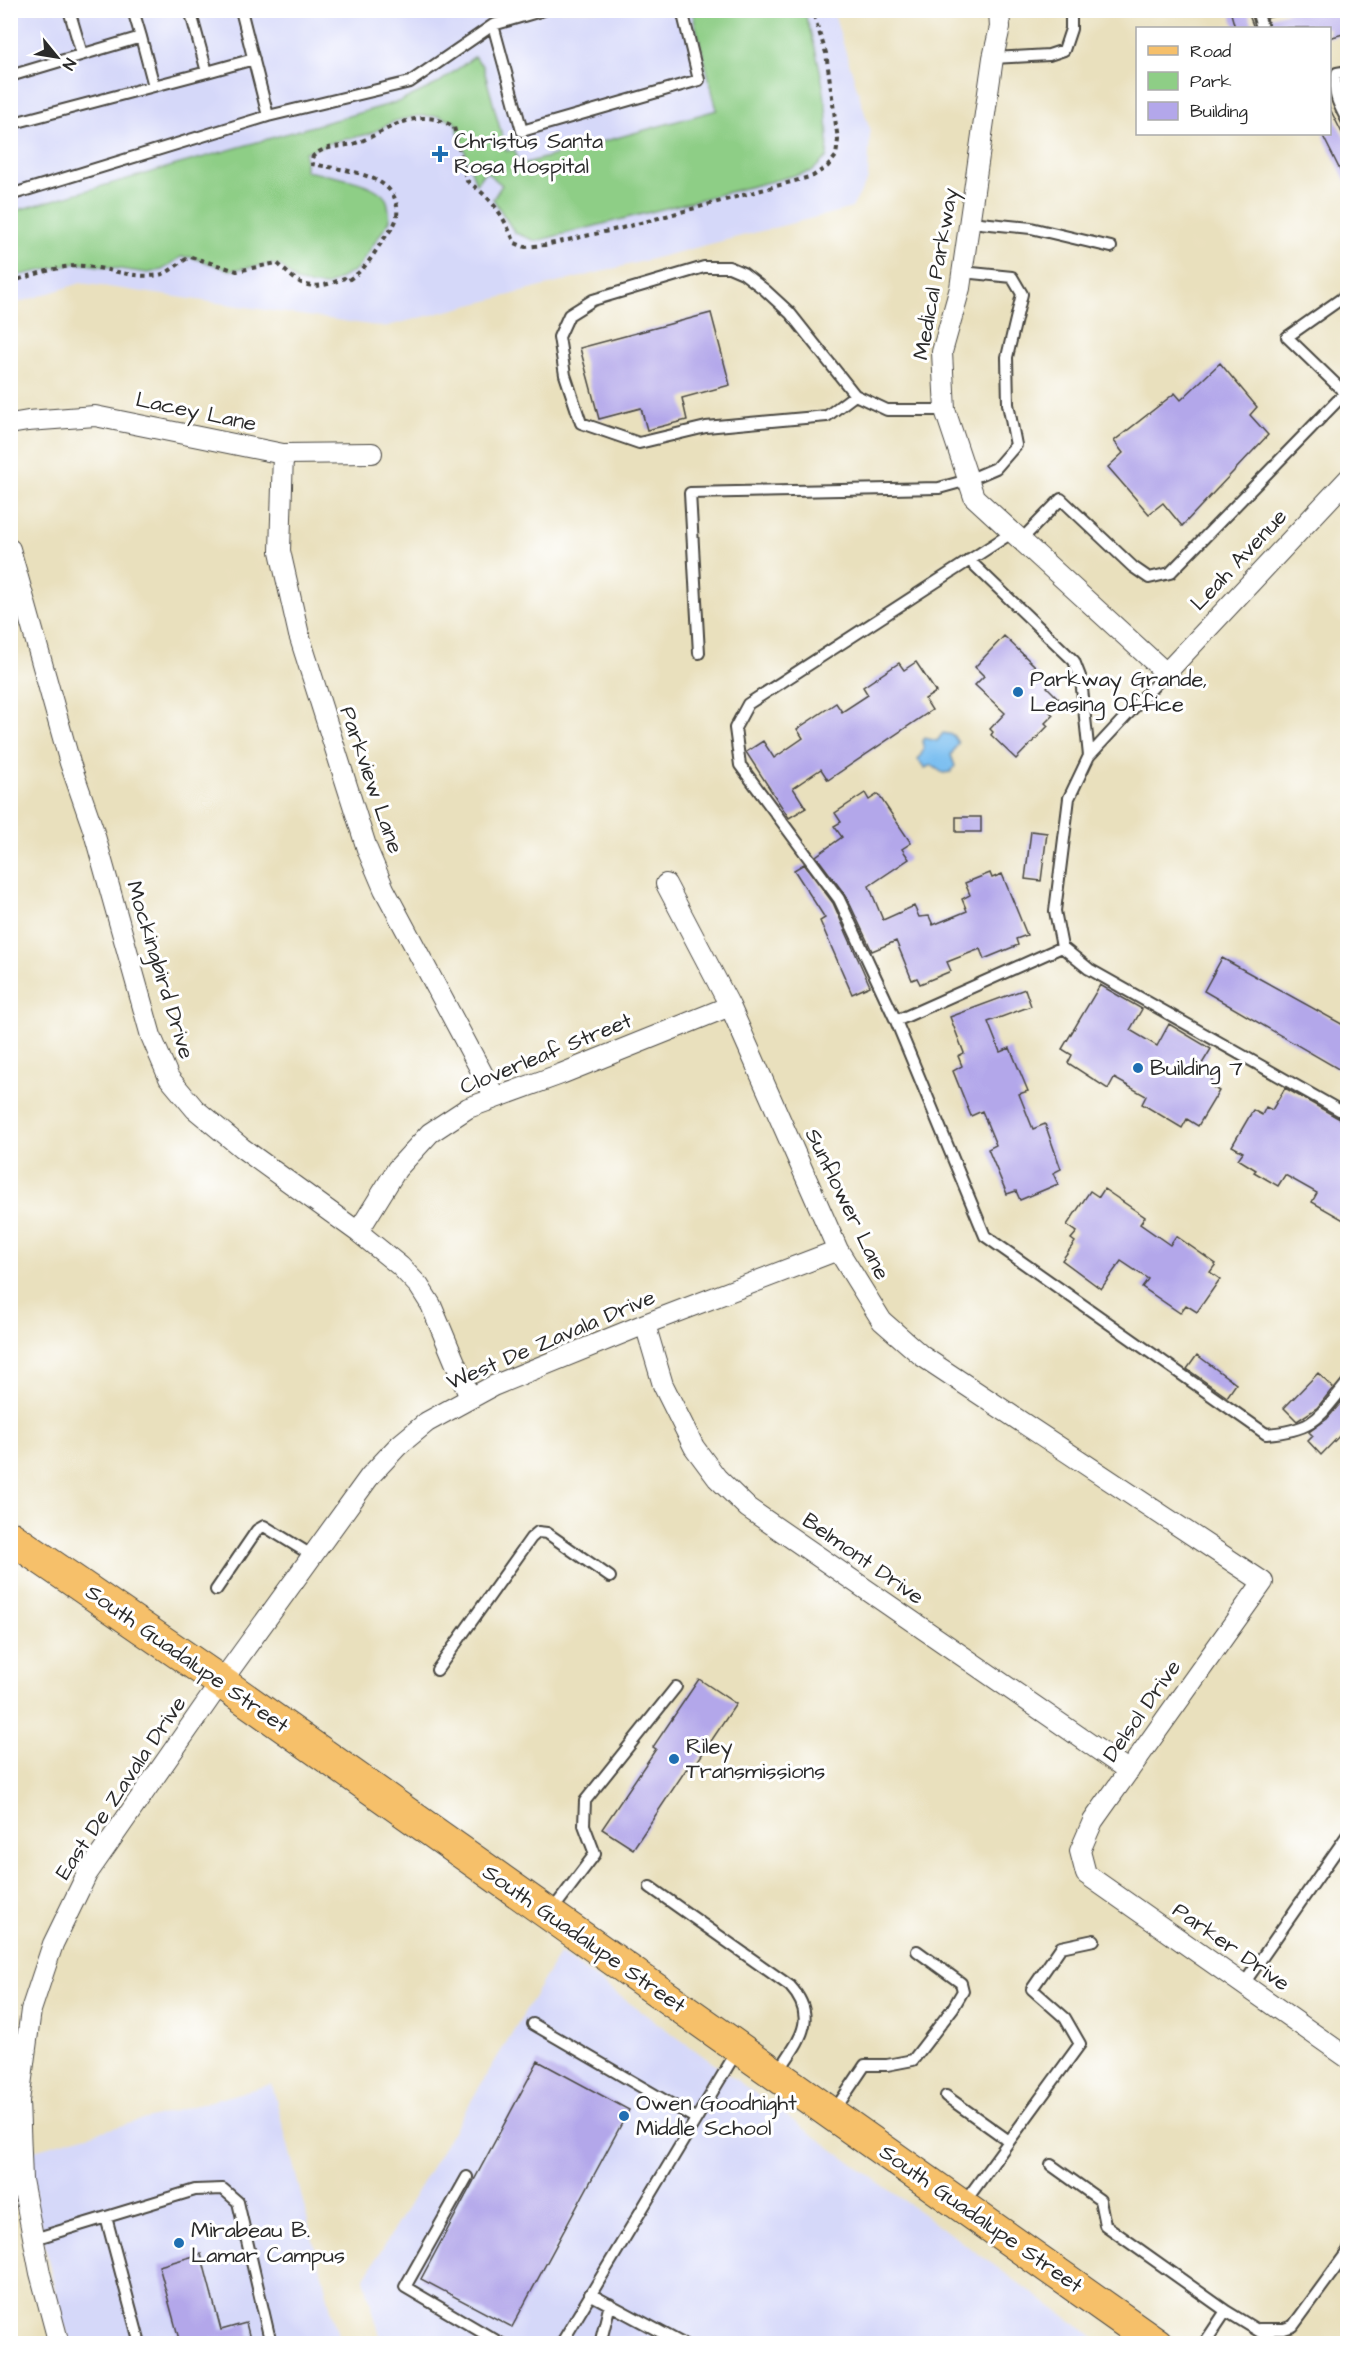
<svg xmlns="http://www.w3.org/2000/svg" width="1358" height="2354" viewBox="0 0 1358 2354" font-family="'Architects Daughter',sans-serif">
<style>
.built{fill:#d5d8f9}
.green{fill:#8ece86;stroke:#5c7c58;stroke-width:1.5}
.water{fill:#79bef0;stroke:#52748e;stroke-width:1.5}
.building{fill:#b3a7ea}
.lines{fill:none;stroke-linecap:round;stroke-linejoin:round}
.service-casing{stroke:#484641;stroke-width:14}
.minor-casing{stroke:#484641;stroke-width:22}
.primary-casing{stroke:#484641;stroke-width:34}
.path{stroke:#484641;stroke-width:4;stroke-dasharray:4.5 4.5;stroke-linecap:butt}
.service{stroke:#fff;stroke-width:10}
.minor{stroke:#fff;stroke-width:20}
.primary{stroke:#f6c06b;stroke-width:32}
.poi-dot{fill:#1f6fb2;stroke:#fff;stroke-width:2}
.labels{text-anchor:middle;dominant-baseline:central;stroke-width:6;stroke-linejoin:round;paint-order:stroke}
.poi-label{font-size:22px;fill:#2b2b2b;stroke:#fff;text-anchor:start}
.street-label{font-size:22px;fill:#2b2b2b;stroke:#fff}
</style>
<rect width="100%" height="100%" fill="#fff"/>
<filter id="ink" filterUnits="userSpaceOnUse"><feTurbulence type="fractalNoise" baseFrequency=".0167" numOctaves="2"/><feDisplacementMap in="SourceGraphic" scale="12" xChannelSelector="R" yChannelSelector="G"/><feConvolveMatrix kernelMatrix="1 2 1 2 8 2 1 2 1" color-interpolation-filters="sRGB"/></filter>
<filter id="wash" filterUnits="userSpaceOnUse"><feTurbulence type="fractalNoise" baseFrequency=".008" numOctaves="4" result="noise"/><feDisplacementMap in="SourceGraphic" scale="24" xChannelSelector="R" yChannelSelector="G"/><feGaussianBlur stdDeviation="1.35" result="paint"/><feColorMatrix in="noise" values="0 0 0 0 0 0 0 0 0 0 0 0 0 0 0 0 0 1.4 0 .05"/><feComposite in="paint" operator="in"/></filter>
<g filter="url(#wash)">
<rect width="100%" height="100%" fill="#e9e0bd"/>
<path class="built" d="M11,11H833L870,130L868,179L852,208L384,327L81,283L11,305Z
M560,1953L1102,2343H382L364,2279Z
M272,2084L340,2343H70L53,2282L36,2204L33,2175L34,2150Z"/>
<path class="green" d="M692,11H804C819,57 831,108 827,157L812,171L536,241L515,233L493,199L502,185L485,171L476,184L455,122L439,116H417L395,121L369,134L336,141L305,152V171C325,175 379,181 387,201C389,207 389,214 390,220L357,269L327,286L313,285L296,281L281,266L271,264L230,270L191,257H181L162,270L148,273L78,263L16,276L11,261V212L401,101L437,84L474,57L483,66L506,151L515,150L519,165L717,110Z"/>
<path class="water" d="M943,733L953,735L958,743L951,755L955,766L951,772L943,773L931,765L925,768L918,760L924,749L922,742L925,738L937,741Z"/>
<g id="blocks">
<path class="building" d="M1230,10H1247L1254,28H1235Z
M1296,10H1347V33L1329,38V28H1269L1267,18Z
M1329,107L1347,143V184L1322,134H1329Z
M711,313L730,385L682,398L687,420L647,430L641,408L599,419L580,348Z
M1220,363L1257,407L1250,415L1268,435L1182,526L1163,503L1149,514L1108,467L1123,453L1114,441L1175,393L1181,400Z
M1004,636L1035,666L1032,668L1049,684L1047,687L1060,700L1050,712L1053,715L1045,723L1048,726L1016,759L991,735L993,732L990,729L1005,713L975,685L984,676L975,667Z
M916,662L936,692L925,699L932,710L828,780L821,769L793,788L806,808L789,818L746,752L763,741L774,758L803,738L797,729L836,703L842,712L868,695L863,687L899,663L904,670Z
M865,793L869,800L878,794L911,843L902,849L909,859L869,886L883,920L914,906L919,917L929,916L933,925L967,911L962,899L970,895L965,883L990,873L992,878L1002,874L1027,935L1016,939L1018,945L984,959L980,949L947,962L951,971L920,984L917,978L912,980L896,941L872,951L846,896L816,856L842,837L834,826L841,822L835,813Z
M956,817H981V832H956Z
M1031,831L1047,833L1041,881L1025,879Z
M804,864L833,903L870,986L852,994L820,921L825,918L794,870Z
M1222,958L1347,1027V1074L1204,991Z
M1100,985L1142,1009L1130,1030L1157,1046L1169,1024L1211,1049L1200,1067L1214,1076L1209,1085L1219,1091L1198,1126L1187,1119L1182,1128L1142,1104L1146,1096L1114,1078L1108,1089L1068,1063L1072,1055L1062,1049Z
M1025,989L1031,1006L988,1022L1000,1052L1010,1048L1028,1091L1019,1094L1033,1129L1045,1124L1061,1169L1053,1173L1058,1184L1020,1200L1016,1191L1007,1194L988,1149L996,1145L982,1111L971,1116L953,1071L962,1066L958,1056L964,1053L950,1017Z
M1285,1088L1347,1123V1222L1312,1202L1317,1193L1285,1175L1278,1186L1254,1172L1256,1170L1238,1159L1243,1152L1232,1146L1253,1110L1262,1115L1266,1107L1272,1110Z
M1104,1189L1145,1217L1140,1224L1170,1245L1176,1236L1216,1264L1210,1272L1220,1279L1197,1312L1186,1305L1180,1313L1142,1287L1148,1279L1121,1261L1101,1289L1062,1260L1075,1242L1071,1239L1077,1232L1067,1225L1090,1191L1099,1197Z
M1197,1355L1236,1384L1227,1397L1187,1369Z
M1318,1373L1333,1388L1317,1408L1297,1421L1284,1408Z
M1344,1399L1347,1402V1428L1321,1455L1308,1441L1313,1436L1309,1432L1327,1419Z
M699,1679L736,1704L691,1771L687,1768L633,1849L602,1829L656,1749L653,1747Z
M538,2061L629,2110L512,2327L421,2279Z
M201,2254L221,2330L246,2323L251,2343H180L159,2266Z"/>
</g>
</g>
<g filter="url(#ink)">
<use href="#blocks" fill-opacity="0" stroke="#484641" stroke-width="1.5"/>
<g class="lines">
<g class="service-casing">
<path id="service" d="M69,10L82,54
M133,10L141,37
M190,10L207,72L254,59
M241,10L268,116
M1257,10L1262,28
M493,25L522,131L699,80L682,10
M993,58L1049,55L1064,50L1071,29V10
M1348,71L1337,73C1331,92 1339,105 1348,122
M10,76L141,37L154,86L10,124
M154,86L207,72
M10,195L268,116L410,82L493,25L544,10
M970,222L1031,228L1111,247
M1348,294L1287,337L1345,393L1348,391
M855,395L827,416L706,427L639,443L581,423L565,375L559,337L569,315L593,300L704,267H729L743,273L765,290L790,313L855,395L887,410H945
M1013,532L748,704L735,728L740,765L839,899L896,1021L985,1236L1266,1434C1316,1430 1318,1418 1348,1382
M1021,540L1061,499L1133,567L1149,578L1170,573L1345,393L1348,396
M969,560L1074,661L1081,679L1089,756
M699,653L690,493L939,488L968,480L996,468L1016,445L1008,404L1007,357L1022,294L1012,277L962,272
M1166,673L1089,756L1069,798L1055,911L1062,947L1089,969L1348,1115
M896,1021L1062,947
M216,1590L257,1530L264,1526L313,1556
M437,1670L531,1538L538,1532L547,1533L610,1577
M650,1887L790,1986C820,2019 798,2041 778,2072
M551,1912L595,1854L584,1825L585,1801L676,1687
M1243,1985L1348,1834
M533,2024L695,2118
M946,2096L1009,2141
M834,2111L865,2065H887L913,2060L953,2008L963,1991L961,1983L917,1951
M1051,2165L1100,2200L1105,2225L1226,2311L1204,2344
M467,2177L405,2287L502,2344
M964,2203L1080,2044L1065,2018L1032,1989L1061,1947L1094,1940
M106,2217L140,2344
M34,2239L195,2190L223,2189L238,2202L271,2344
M590,2294L683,2344
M1226,2311L1280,2344
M1259,2329H1284L1293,2326L1348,2251
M561,2344L737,2051
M600,2344L610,2304"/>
</g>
<g class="minor-casing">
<path id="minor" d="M999,10L1000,27L993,58L960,288L942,352L945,410L974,497L1166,673L1348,479
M10,424L28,421L95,416L283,454L372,453
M283,454L280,551L299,635L367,849L384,889L495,1097
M10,549L70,763L93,829L151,1036L169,1078L195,1109L242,1148L358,1232L400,1266L419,1286L431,1305L470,1398
M666,884L730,1006L838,1250L882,1321L922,1356L1263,1582L1093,1821L1080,1851L1086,1874L1348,2058
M358,1232L397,1169L430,1133L468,1108L561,1074L730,1006
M645,1324L663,1385L694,1447L717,1478L748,1508L1129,1771
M59,2344L40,2273L22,2180L19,2101L31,2010L53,1944L87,1874L221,1682L370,1476L398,1446L427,1422L493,1386L645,1324L838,1250"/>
</g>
<g class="primary-casing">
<path id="primary" d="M10,1537L221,1682L1157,2344"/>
</g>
<path class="path" d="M10,282C31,276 63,264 84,266C108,268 134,279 159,275C171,273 179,261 191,257L237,271L277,263C283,268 288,274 295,279C310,291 329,285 344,278L347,281C367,268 370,259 383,240C388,233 396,225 397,216C402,173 341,170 312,164C311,159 312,156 317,153C327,146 341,147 353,144C376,137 398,119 423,118C435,118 444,121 454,127L467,181C494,200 502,214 515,243L525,247L545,245L622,228L813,176L828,166L836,156L838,140L826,53L812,10"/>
<use href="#service" class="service"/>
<use href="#minor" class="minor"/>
<use href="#primary" class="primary"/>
</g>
</g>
<g class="poi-dot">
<path d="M437 145h6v6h6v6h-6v6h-6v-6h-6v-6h6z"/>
<circle cx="1018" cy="692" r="6"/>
<circle cx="1138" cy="1068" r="6"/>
<circle cx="674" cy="1759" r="6"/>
<circle cx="624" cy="2116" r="6"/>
<circle cx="179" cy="2243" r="6"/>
</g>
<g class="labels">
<g class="poi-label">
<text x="454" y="141">Christus Santa<tspan x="454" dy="25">Rosa Hospital</tspan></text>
<text x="1030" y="679">Parkway Grande,<tspan x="1030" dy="25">Leasing Office</tspan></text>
<text x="1150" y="1068">Building 7</text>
<text x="686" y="1746">Riley<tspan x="686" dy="25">Transmissions</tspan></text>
<text x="636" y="2103">Owen Goodnight<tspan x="636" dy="25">Middle School</tspan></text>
<text x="191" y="2230">Mirabeau B.<tspan x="191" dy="25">Lamar Campus</tspan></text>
</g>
<g class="street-label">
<text transform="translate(936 274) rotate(-80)">Medical Parkway</text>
<text transform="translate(196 412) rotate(12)">Lacey Lane</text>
<text transform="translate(1239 560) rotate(-47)">Leah Avenue</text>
<text transform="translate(371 780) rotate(71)">Parkview Lane</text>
<text transform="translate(160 970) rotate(73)">Mockingbird Drive</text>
<text transform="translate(546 1054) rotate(-22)">Cloverleaf Street</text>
<text transform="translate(847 1204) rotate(64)">Sunflower Lane</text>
<text transform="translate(551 1340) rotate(-23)">West De Zavala Drive</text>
<text transform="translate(863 1559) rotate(35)">Belmont Drive</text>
<text transform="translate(187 1659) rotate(35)">South Guadalupe Street</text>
<text transform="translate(1142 1711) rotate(-55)">Delsol Drive</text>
<text transform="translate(121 1788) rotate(-56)">East De Zavala Drive</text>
<text transform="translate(584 1939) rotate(35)">South Guadalupe Street</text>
<text transform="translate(1231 1947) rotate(35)">Parker Drive</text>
<text transform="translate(981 2219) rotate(35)">South Guadalupe Street</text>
</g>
</g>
<rect width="1358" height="2354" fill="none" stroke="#fff" stroke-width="36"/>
<rect x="1136" y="27" width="195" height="108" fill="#ffffff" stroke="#aaaaaa" stroke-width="1.5"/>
<rect x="1148" y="46" width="30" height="9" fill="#f6c06b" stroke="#aaaaaa" stroke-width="1.5"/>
<text x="1190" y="57" font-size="18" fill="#2b2b2b">Road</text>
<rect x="1148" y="72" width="30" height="18" fill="#8ece86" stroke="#aaaaaa" stroke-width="1.5"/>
<text x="1190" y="87" font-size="18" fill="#2b2b2b">Park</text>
<rect x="1148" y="102" width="30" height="18" fill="#b3a7ea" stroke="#aaaaaa" stroke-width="1.5"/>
<text x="1190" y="117" font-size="18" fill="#2b2b2b">Building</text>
<g transform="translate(57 57) rotate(120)" stroke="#ffffff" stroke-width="4.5" paint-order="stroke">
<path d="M0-4.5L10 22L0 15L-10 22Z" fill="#2b2b2b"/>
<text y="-9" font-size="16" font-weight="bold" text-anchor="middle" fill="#2b2b2b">N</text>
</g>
</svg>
